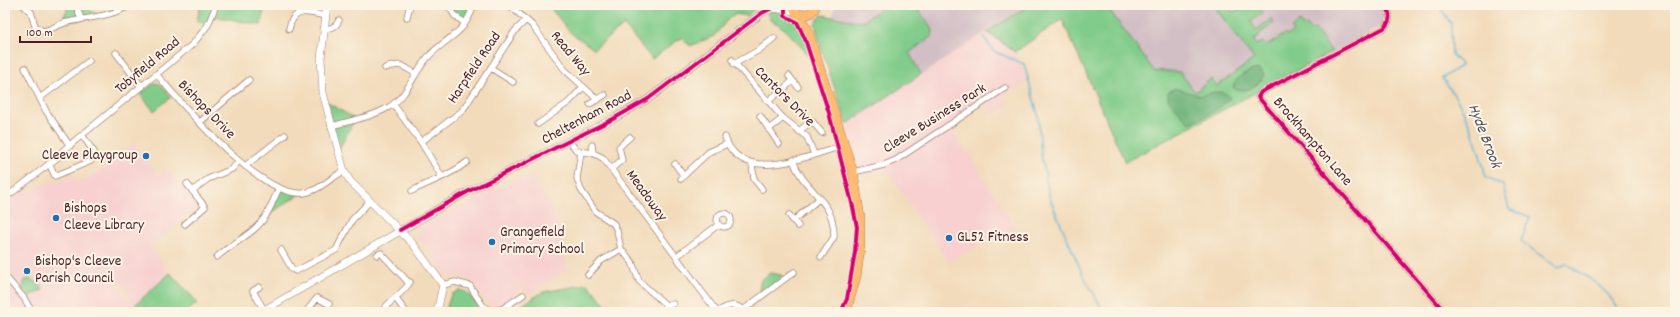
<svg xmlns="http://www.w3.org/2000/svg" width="1680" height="317" viewBox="0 0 1680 317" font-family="Dekko,sans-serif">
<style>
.built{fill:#f7d0cf}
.industrial{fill:#d2bec5}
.green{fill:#81cc8a;stroke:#66765a}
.forest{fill:#68b076;stroke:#596850}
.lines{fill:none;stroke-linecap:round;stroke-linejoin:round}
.stream{stroke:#55b1d3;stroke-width:1.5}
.minor-casing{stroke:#9e7d73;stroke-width:7}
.tertiary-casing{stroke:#9e7d73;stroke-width:8}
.primary-casing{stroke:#9e7d73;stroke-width:10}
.minor{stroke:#fff;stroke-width:5.5}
.tertiary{stroke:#fff;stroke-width:7}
.primary{stroke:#ffbb71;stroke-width:9}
.cycleway-casing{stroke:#fcf5e5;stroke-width:6}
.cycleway{stroke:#d6006c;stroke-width:4}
.poi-dot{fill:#1f6fb2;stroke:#fcf5e5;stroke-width:1.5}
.labels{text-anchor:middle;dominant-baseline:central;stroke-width:4;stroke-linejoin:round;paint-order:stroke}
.street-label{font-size:15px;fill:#4a1f2b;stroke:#fcf5e5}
.poi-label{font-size:15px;fill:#4a1f2b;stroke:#fcf5e5;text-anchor:start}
.water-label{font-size:16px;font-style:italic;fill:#4e5266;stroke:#fcf5e5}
</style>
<rect width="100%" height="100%" fill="#fcf5e5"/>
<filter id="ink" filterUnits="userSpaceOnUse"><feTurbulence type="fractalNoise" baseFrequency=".025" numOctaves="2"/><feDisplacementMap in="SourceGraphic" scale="8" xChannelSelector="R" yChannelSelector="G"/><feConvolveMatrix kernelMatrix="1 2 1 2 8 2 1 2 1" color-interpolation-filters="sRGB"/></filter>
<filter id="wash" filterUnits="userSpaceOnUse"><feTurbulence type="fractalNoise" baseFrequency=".012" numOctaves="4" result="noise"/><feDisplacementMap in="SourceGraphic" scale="16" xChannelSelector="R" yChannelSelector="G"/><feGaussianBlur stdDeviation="0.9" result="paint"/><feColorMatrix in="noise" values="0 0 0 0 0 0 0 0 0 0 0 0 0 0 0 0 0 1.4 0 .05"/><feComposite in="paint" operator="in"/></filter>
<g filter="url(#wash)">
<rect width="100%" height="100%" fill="#f2dbbb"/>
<path class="built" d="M987,32L1017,54L1027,81L1003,96L1008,106L994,115L987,104L951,128L1015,227L948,262L887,170L863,177L847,124Z
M133,143L158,176L167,169L198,207L150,246L170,273L135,305L118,279L115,281L71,221L70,222L138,312H5V200L47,183L74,176L76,182L91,176L104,169Z
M531,177L543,193L559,222L562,247L568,270L528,294L524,287H519L513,297L500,305L493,307L487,304L473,282L462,276L453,277L445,274L418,237V228L518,178Z"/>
<path class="industrial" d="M835,5H1379L1387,17L1381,26L1125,162L1062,19L1015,52L986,32L847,124L820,45L815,23L822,15L833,17Z"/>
<path class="green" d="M69,5H82L98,15L125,5H130C109,18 85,18 61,23Z
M200,5H265L261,25L213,16L208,25L197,21Z
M448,5H474L465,23Z
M548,5H759L747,16L736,14L728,19L714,36L690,46L682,37L652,59L624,25L594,49L571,33Z
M886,5H915L933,30L932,36L909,53L921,74L847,124L820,45L815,23L822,15L862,22Z
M1030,5H1110V11L1155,72C1161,69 1172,72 1180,72L1195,92L1211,79L1217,86L1254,59L1214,6L1215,5H1227L1232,12L1239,10L1240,5H1257L1263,12L1251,22L1256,30L1271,19L1274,23L1259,34V38L1254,39L1256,45L1262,42L1267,46L1285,34L1287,36L1293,31L1291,28L1300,22L1304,27L1307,25L1312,31L1315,29L1332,52L1125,162L1062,19L1015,52L987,32Z
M770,11C796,12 801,23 808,45C810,50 813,56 812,60C803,49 784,24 771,21L767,13Z
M157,83L160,84L171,97L154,111L140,94L153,84Z
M325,101L355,119L338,151Z
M279,188L301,193L265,217Z
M170,273L198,303L185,312H138L134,306L135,305Z
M770,273L781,275L785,279L762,296L759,290L761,280Z
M30,279L40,284L43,290L29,296L22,289L25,280Z
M588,284L612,312H511L543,292Z
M459,290C471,291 475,303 481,312H445L451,295Z"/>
<path class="forest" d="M1257,69L1261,71L1264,75C1259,86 1247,92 1236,90L1233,87C1236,77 1247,71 1257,69Z
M1175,88L1201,96C1211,92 1223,89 1230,97C1227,105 1198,121 1189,123L1168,99V92Z"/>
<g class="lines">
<path class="stream" d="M1439,5L1451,24L1452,55L1462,65L1442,78C1466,107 1477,142 1486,177L1503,185L1509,209L1530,217L1521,241L1558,268L1566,264C1590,278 1606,287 1620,312
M984,37L993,51L1024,64L1038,115L1041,153L1050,199L1083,275L1104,312"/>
</g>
</g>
<g filter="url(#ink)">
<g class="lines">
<g class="minor-casing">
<path id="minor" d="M23,5L31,12L35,26L43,31C51,30 57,25 64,23C87,17 109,18 130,5
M76,5L81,19
M448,5L455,16L465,23
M509,5L532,25L565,70L598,100
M1385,5C1391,13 1392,20 1384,28L1261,92L1258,97L1445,312
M407,17L410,5
M289,29C293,7 308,12 325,16
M323,29C331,28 336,28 339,20
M116,53L142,87
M732,60L783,118L807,137L814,154
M734,64L759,50L774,38
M25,68L46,111L70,146
M385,68C402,62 402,66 416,74
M491,68L513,82
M157,75C185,107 260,198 304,193C319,191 330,178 344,171
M789,76L798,87
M40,98L89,61
M768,101L793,81
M393,104L421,142L462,111L515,31L526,20
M590,104L605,95
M760,116L779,144
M200,122L249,80
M538,124L569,102L583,87
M331,126C350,121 372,117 389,107C408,96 414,72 428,57C447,36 463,37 474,5
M769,129L783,118
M799,131L812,121L822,133
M725,137C741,187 811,155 845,145
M569,141L577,151L593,153L603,158L717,312
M421,142L442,177
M592,145L593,153
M581,152L577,178L581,190L595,211L614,224L617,231L621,249L632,262L639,281L666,305
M793,160C804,193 835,198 834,237L821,257
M49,163L55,176L91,161L94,152L82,135
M675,164L683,175
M752,164L754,179L762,189
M245,166L285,135
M611,169L622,160L619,147L630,137
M853,172L884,165L896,160L1005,88
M681,179C682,177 706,155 709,152C715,149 721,147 727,144
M192,191L208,179L232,169L239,161
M412,191C431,181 450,176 467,162
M5,198L57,158L60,153L193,44L208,25L216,5
M717 220a7 7 0 1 1 14 0a7 7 0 1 1-14 0Z
M789,215L798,226
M793,221L820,198
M185,224L205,207L187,184
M281,250L292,269L296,271L336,250L352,220L370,201
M377,255L381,253L409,283
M677,256L718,225
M217,257C232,243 254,234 265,217C271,208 274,198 279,188
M588,275L601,261L621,249
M5,276L24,298L32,312
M443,285L455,282L470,286L483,306L492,311L502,309L523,295
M259,287L253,291L264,310
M396,299L406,312
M743,310L794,272
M306,312L317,298L329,304
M382,312C389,300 402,295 410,282
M663,312L666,305L673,304
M716,312C727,306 736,301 744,312"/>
</g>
<g class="tertiary-casing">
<path id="tertiary" d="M327,5L321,59L323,93L344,171L350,181L413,244L443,285L437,312
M773,8L795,11
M261,312L467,192L613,119L648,99L762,13L778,5"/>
</g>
<g class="primary-casing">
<path id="primary" d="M792,5L807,29L853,172L860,217V248L856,277L846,312
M797,13C805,17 813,14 816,5"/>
</g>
<use href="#minor" class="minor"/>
<use href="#tertiary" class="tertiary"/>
<use href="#primary" class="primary"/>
<g class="cycleway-casing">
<path id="cycleway" d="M785,5V16L797,22L805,39L829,113L853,207L857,227L855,252L847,299L841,312
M1385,5C1391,13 1392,20 1384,28L1261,92L1258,97L1445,312
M400,230L469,191L613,119L648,99L762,13L778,5"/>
</g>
<use href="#cycleway" class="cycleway"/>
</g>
</g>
<g class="poi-dot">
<circle cx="146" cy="156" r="4"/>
<circle cx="56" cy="218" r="4"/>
<circle cx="949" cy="238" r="4"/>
<circle cx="492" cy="242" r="4"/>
<circle cx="27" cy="271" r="4"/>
</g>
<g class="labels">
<g class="street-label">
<text transform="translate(570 54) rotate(50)">Read Way</text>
<text transform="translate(148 66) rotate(-40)">Tobyfield Road</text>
<text transform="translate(475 68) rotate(-56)">Harpfield Road</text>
<text transform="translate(784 97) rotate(45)">Cantors Drive</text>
<text transform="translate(206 110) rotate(46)">Bishops Drive</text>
<text transform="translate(587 118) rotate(-28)">Cheltenham Road</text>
<text transform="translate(935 119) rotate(-32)">Cleeve Business Park</text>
<text transform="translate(1312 142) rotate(49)">Brockhampton Lane</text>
<text transform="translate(646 196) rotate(54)">Meadoway</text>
</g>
<g class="poi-label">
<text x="138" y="156" text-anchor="end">Cleeve Playgroup</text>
<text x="64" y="209">Bishops<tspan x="64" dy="17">Cleeve Library</tspan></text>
<text x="500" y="233">Grangefield<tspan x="500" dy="17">Primary School</tspan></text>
<text x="957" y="238">GL52 Fitness</text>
<text x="35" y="262">Bishop's Cleeve<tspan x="35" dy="17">Parish Council</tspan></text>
</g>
<g class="water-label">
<text transform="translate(1484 136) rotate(69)">Hyde Brook</text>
</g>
</g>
<rect width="1680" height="317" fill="none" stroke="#fcf5e5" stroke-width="20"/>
<path d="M20 36v6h71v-6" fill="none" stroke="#4a1f2b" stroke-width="2"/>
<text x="26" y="36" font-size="12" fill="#4a1f2b" stroke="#fcf5e5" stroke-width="3" paint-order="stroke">100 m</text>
</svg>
